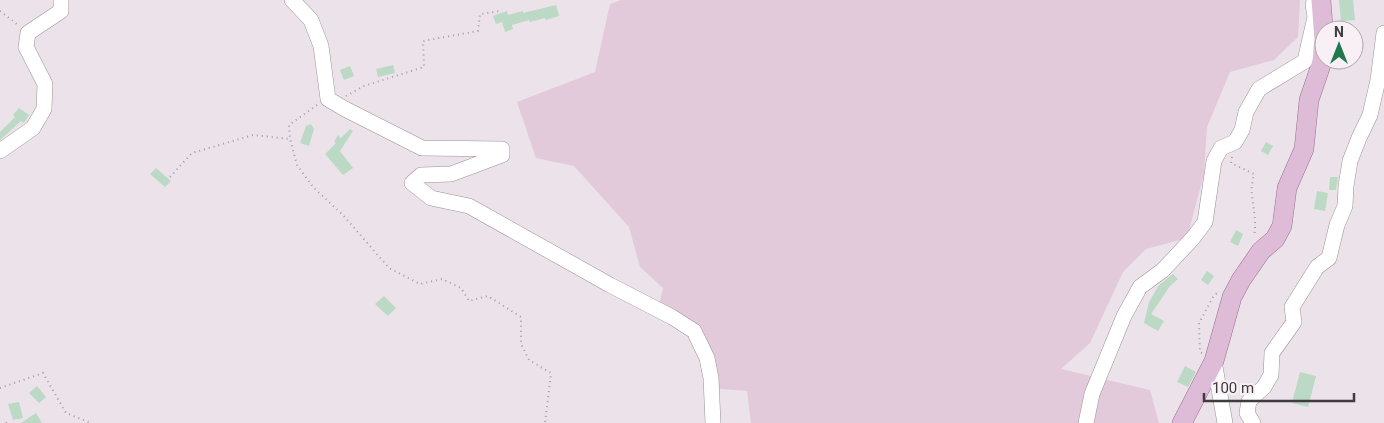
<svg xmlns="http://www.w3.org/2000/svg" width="1384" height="423" viewBox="0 0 1384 423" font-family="Roboto,sans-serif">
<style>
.green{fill:#e2cadb}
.building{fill:#bbd9c5}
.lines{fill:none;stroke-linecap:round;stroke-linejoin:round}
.minor-casing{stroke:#999297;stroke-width:16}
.major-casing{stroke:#98718f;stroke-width:20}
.path{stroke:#a49da2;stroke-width:2;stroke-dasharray:1 4;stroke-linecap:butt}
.minor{stroke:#fff;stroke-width:15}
.major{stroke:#debbd6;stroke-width:19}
</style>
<rect width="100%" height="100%" fill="#ebe3e9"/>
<path class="green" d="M621,0H1300L1298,37L1274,60L1230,72L1207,127L1204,174L1187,238L1146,249L1123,272L1090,343L1061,369L1150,390L1159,423H751L747,391L708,388L697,327L657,313L663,288L640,267L629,227L574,166L536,158L517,102L595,72L610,4Z"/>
<path class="building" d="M1339,0H1353L1355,20L1341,21Z
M556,5L559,16L546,20L545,18L530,22L529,20L512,25L513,29L505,32L502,22L496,24L493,16L507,11L508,15L523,11V13Z
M393,65L395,73L378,77L376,69Z
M350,66L354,76L344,80L340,70Z
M19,108L29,115L24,123L21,121L0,140V132L15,117L13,115Z
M311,124L314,129L309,146L300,143L306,126Z
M350,129L353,131L340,151L353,168L343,175L325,154L336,143L334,142L338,135L341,138Z
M1266,142L1273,146L1268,155L1261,151Z
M156,168L171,181L165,187L150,174Z
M1330,177H1338L1336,190H1329Z
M1317,191L1328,193L1325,211L1314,209Z
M1236,230L1243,234L1238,246L1230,242Z
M1207,271L1214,276L1208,285L1201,280Z
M1173,274L1178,279L1170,286L1151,314L1164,321L1158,331L1144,323L1149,302L1159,285Z
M384,296L396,308L388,316L375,304Z
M1185,366L1196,372L1188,387L1177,382Z
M1300,372L1316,376L1308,407L1292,403Z
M37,386L46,397L39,403L29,393Z
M19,402L23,418L13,420L8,404Z
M36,413L42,423H21Z"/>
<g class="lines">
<g class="minor-casing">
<path id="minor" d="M292,0L311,20L321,46L328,99L345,109L422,148L502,149V155L451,174L421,175L412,183L431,198L469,206L610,285L672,317L694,331L707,358L711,378L713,423
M0,151L33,128L44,109L45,84L26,47L28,33L61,11V0
M1214,361L1225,423
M1086,423L1092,394L1124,316L1140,287L1163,270L1193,238L1205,222L1214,161L1221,148L1235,142L1242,130L1246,112L1259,89L1305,61L1315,17L1313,4
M1253,423L1247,413L1249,401L1264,387L1271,375L1272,353L1294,322L1292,307L1317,267L1329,258L1337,225L1345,206L1346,186L1350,161L1359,138L1370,115L1378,80L1384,33"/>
</g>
<g class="major-casing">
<path id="major" d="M1182,423L1214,361L1232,297L1241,280L1261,251L1275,239L1282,226L1287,188L1304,149L1309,100L1322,62L1324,39L1321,0"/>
</g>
<path class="path" d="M0,11L18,25
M346,96L364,86L424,67L423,41L478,31L480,14L500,11
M317,105L289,125L290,139L297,165L314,188L343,215L389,268L420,284L442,279L461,288L469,301L488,296L521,317V344L529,360L551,373L545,423
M1232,157L1231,163L1254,174C1253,180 1251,187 1252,194C1253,209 1257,221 1254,237
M170,177L192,153L253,135L290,139
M1202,353L1200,352L1199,323L1213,297L1219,291
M0,388L43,373L66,413L91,423
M6,423L7,422"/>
<use href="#minor" class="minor"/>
<use href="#major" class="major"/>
</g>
<g transform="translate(1339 45)"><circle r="24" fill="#f9f0f6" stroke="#afa8ac"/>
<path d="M0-4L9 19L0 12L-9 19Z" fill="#20784c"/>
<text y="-8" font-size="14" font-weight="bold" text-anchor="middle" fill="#3f3b3e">N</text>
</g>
<path d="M1204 393v8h150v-8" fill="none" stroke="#3f3b3e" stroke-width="2.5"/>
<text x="1212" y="393" font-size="15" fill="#3f3b3e" stroke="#f9f0f6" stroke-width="4" paint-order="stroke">100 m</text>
</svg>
